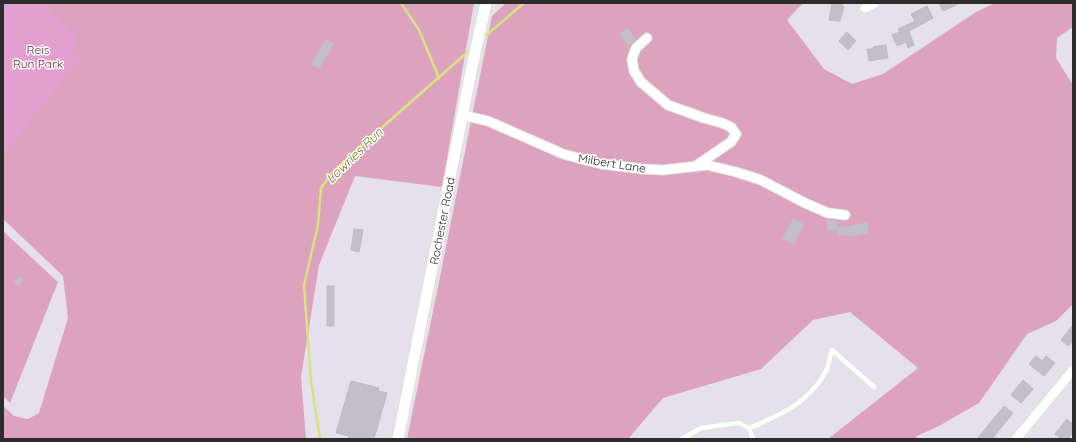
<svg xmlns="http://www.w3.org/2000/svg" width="1076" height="442" viewBox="0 0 1076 442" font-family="Quicksand,sans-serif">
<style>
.green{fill:#dda2be}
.pitch{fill:#e39fd0}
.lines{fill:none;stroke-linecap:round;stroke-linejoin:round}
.stream{stroke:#d6e37e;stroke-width:2.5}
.building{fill:#c3bec8;stroke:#c0b9c7}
.service-casing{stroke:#dae3d5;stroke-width:6}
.minor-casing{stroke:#dae3d5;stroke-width:11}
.tertiary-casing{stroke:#dae3d5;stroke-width:13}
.service{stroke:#fff;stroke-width:4.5}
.minor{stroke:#fff;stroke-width:9}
.tertiary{stroke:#fff;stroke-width:11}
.labels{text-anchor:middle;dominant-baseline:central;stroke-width:3;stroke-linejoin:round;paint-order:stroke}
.park-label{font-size:12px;fill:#632239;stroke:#fff}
.street-label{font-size:12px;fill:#2c2c2c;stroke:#fff}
.water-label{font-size:13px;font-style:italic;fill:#697e1a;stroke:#fff}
</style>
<rect width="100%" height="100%" fill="#e5e0ec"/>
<path class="green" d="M3,3H474L442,187L355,176L319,265L301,377L306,439H3V406L14,416L28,419L39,413L68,318L63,276L3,219Z
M506,3H803L787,20L824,69L852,84L883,74L976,12L995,3H1073V27L1057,38L1056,58L1073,85V304L1056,321L1027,334L979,403L939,426L917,436L916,439H828L918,368L850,312L813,320L761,369L663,398L628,439H407L441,272L492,16Z
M3,231L58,282L10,403L3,396Z"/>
<path class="pitch" d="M3,3H43L74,34L75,41L72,50L81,58L3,155Z"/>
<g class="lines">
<path class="stream" d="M401,3L419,30L439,78
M482,39L524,3
M320,439L311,381L304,285L318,225L321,188L333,172L361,146L471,49"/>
</g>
<path class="building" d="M832,3H843L842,6L844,7L840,21L829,20Z
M939,3H960L943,11Z
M927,6L933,18L909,31L914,45L908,48L906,42L897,46L892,35L900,32L898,29L915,21L911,14Z
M627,28L636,39L628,46L619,34Z
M847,32L856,41L848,50L839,41Z
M326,39L334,44L319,69L311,64Z
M886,45L888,58L869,61L867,49H873V47Z
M793,219L804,224L794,244L782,239Z
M827,220L837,221V231L827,230Z
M867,222L869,233L855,236L837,235L838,226L846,227Z
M354,229L363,230L359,252L351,250Z
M19,276L24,280L18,286L14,282Z
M327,286H334V326H327Z
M1073,325V341L1068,346L1061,340Z
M1036,356L1042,361L1046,356L1055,363L1044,376L1029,364Z
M1023,380L1033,389L1021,403L1011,395Z
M351,381L379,388L378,391L387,393L374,439H348L349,436L336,433Z
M1004,406L1013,413L992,439H977Z
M1067,419L1073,424V432L1068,439H1061L1055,434Z"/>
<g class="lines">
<g class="service-casing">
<path id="service" d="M749,428C779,416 810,402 826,371C829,364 830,357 832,350L874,387
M682,439L701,428L739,423L749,428L753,439"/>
</g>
<g class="minor-casing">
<path id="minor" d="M865,8L875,3
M647,38L636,48L632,59L634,71L641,82L668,105L704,118L722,123L731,127L736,134L731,142L697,165
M462,115L488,121L563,154L601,164L643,169L663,170L707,165L736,172L761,180L805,203L828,213L845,215
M1016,439L1073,370"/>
</g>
<g class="tertiary-casing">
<path id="tertiary" d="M398,439L473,62L486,3"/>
</g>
<use href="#service" class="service"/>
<use href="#minor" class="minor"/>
<use href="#tertiary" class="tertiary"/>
</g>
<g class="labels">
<g class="park-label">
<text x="38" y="49">Reis<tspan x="38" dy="14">Run Park</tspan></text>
</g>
<g class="street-label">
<text transform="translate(612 163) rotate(9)">Milbert Lane</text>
<text transform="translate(442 221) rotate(-79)">Rochester Road</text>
</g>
<g class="water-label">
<text transform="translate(354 155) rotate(-44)">Lowries Run</text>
</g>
</g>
<rect width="1076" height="442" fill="none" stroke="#2c2c2c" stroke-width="8"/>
</svg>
